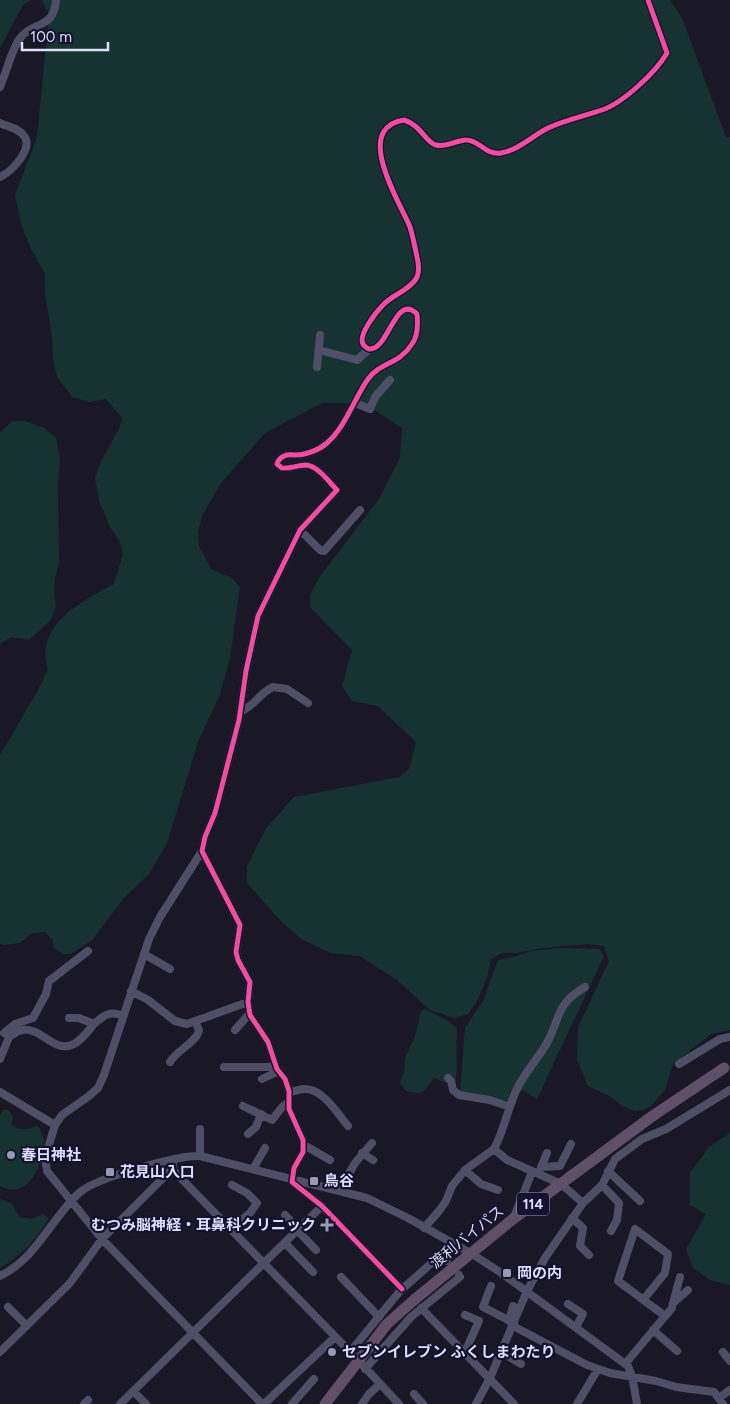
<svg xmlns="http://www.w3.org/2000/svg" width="730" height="1404" viewBox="0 0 730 1404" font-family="Figtree,'Noto Sans JP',sans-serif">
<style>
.green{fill:#163332}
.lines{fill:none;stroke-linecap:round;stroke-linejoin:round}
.minor{stroke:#4e4e67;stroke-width:8}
.highway{stroke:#604f68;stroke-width:11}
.cycleway-casing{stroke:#15122d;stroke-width:8}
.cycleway{stroke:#ef4d9e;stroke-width:5}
.poi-dot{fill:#9a99b3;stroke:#15122d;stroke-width:2}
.labels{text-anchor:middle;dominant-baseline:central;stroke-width:4.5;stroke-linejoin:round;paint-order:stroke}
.shield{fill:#15122d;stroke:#a2a1c0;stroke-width:1}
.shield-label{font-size:14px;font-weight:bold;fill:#dfdeff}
.poi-label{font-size:15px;font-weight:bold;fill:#dfdeff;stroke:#15122d;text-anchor:start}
.street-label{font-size:15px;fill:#dfdeff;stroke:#15122d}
</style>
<rect width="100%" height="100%" fill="#1a1827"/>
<path class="green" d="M0,0H31L23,5L0,48Z
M42,0H670L682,18L726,137H730V1030L711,1034L673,1064L665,1090L651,1106L644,1110L634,1111L621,1105L609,1096L588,1086L577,1060L578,1027L609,961L604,946L587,944L544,948L517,953H502L491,959L487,978L477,1001L468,1014L454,1018L430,1010L397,980L360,956L331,953L301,939L279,919L247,883V866L267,827L294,797L399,777L409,769L416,742L378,706L352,701L342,686L352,650L310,607V595L318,579L379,499L400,458L402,428L365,404L322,403L265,433L221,483L203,514L198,531L199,546L211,569L232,578L240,587L230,658L220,694L198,742L167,843L149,874L123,899L92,940L71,954H63L54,948L52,939L45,932L32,933L20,943L5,945L0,944V755L37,692L48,669C34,625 81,602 114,584L123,554L119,540L110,527L99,501L95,478L102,459L119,429L122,418L106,399L89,402L72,397L57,377L53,360L52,337L45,293V274L30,247L21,224L15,195L37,137L49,14Z
M12,421H25L44,428L56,438L60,459L58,485L59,563L55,578L54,592L56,606L51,620L29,640L11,637L0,644V433Z
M560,948L599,949L604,956L537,1099L517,1087L508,1104L460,1092L465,1028L483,1001L498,960L517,956L531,951Z
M425,1009L448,1021L457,1028C455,1047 459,1066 455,1084L447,1083L434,1078L423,1092L417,1093L406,1091L400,1083L404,1072L405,1058L415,1036L421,1011Z
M3,1110H9L13,1117L11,1125C20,1130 26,1131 35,1126L39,1127C41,1132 44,1137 44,1142C42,1166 29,1200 0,1186V1116Z
M730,1133V1285L710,1280L693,1268L686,1249L706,1214L690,1205V1173L709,1147Z
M0,1199L11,1203L20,1217L31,1219L43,1214L49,1218C38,1238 20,1257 0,1268Z"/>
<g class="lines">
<path class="minor" d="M0,87C6,74 12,47 21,37C34,21 54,29 56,0
M0,123C8,127 19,128 24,136C34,149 11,172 0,177
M319,350L357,360L369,349
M317,367L320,335
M355,403L370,409L375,397L390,380
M300,530L320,550L324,551L360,510
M240,712C256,705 259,693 273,687L287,689L308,703
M202,851L160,917L149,939L104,1075L98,1088L89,1096L62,1115L55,1125L45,1158L47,1171L102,1239L262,1404
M144,954L170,969
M131,991L148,1000L175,1021L187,1024L248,1002
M69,1018H79L94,1024C103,1016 110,1010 123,1016
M235,1030L250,1013
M4,1033L15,1024L33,1018L46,994L49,981L88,951
M9,1037C12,1035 16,1032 19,1031C39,1023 54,1055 74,1044C82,1040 88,1031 94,1024
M0,1059L9,1037L6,1034
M170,1062C176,1051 198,1041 199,1030L195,1022
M679,1064L720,1039L730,1037
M224,1067H276
M448,1078L451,1081L453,1090L459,1095L490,1100L510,1107
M262,1079L279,1071
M0,1092L55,1125
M289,1093C294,1091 299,1089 305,1089C323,1089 337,1113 348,1126
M243,1106L272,1120L283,1106L289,1102
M200,1129V1156
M248,1134L256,1127L261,1114
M304,1145L330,1160
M362,1153L373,1160
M541,1167L560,1166L571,1144
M172,1169L358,1360L399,1404
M253,1169L265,1148
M465,1170L481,1184L498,1190
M540,1170L547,1153
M608,1171L640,1201
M602,1185L619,1203L617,1220L611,1231
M340,1190L355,1163L372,1143
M583,1203L561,1184L507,1160L494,1149C505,1129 508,1105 519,1085C527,1070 539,1057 547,1043C561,1016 556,1004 585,987
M285,1215L298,1229
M514,1217L532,1172
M572,1218L583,1228L580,1246L589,1255
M424,1228L439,1211L446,1201L452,1186L465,1170L494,1149
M230,1229L250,1213L257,1203L247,1193L232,1185
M297,1230L316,1250
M285,1243L313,1272
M0,1276C36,1259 51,1219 79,1193C95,1178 178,1155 200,1156L367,1198L408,1218L472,1254L500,1272L628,1366L632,1376L637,1404
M341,1277L379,1317
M491,1286L483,1307L514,1323
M402,1289L322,1206L292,1182L294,1168L303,1152V1140L289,1109V1091L285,1079L277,1069L268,1042L250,1015L248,1002L250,982L238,960L236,952L240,925L202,851L205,837L215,813L239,720L246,671L258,616L300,530L337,490C329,482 318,466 306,465C298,465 290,469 282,468L277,464C278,460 280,458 284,456C288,454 291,455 295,455C306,455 319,450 327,443C346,426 354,399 368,379C380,362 399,365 412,344C418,336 418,324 417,314C395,292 389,351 369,349C367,348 364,346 363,344C358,335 376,312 383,305C392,295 408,291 416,279C420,272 419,265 417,257C415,247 413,237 410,227C400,202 352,128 404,120C421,125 426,143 436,145C446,148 457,140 466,140C480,140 484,155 501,153C519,150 532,136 548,128C565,120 584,116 602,110C623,103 656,72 667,53L648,0
M643,1300L665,1273L668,1254L635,1229L618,1281L665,1316
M673,1303L680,1277
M568,1304L583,1314L576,1327
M8,1307L27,1326
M421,1308L514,1404
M509,1321L513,1306
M513,1326L587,1365L610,1373L656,1381L676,1387L714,1392L723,1404
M653,1330L677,1351
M0,1352L70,1283L102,1239L172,1169L173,1165
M350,1352L400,1291L435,1260L441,1257L447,1261
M465,1352L479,1321L465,1315
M501,1352L521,1364
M723,1352L730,1361
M625,1364L672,1308L673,1303L688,1290
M365,1369L411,1317L460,1277L459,1275
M133,1391L146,1404
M414,1394L423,1404
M719,1398L730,1390
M84,1404L88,1400
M120,1404L322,1206
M264,1404L335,1337
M292,1404L314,1379
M362,1404L369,1394L380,1384
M476,1404L490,1378L527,1291L545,1258L583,1203L602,1185L615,1159L642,1139L666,1129L730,1090
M577,1404L598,1369"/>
<path class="highway" d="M325,1404L387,1324L414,1300L513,1219L654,1115L724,1068"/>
<g class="cycleway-casing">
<path id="cycleway" d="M402,1289L322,1206L292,1182L294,1168L303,1152V1140L289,1109V1091L285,1079L277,1069L268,1042L250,1015L248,1002L250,982L238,960L236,952L240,925L202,851L205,837L215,813L239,720L246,671L258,616L300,530L337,490C329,482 318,466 306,465C298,465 290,469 282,468L277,464C278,460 280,458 284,456C288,454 291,455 295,455C306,455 319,450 327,443C346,426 354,399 368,379C380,362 399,365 412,344C418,336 418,324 417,314C395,292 389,351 369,349C367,348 364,346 363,344C358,335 376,312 383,305C392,295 408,291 416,279C420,272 419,265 417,257C415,247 413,237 410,227C400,202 352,128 404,120C421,125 426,143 436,145C446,148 457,140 466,140C480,140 484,155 501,153C519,150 532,136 548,128C565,120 584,116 602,110C623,103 656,72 667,53L648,0"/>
</g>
<use href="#cycleway" class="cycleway"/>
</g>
<g class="poi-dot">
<circle cx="11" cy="1155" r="5"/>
<rect x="105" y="1167" width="10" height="10" rx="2.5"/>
<rect x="309" y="1176" width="10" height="10" rx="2.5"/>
<path d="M324.5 1217.5h5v5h5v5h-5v5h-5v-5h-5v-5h5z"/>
<rect x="502" y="1268" width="10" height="10" rx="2.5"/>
<circle cx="332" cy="1352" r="5"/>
</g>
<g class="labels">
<rect class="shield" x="517" y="1192.5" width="32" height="23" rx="4"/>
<g class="shield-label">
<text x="533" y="1204">114</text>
</g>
<g class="poi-label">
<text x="21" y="1155">春日神社</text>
<text x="120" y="1172">花見山入口</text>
<text x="324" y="1181">鳥谷</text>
<text x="316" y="1225" text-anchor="end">むつみ脳神経・耳鼻科クリニック</text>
<text x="517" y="1273">岡の内</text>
<text x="342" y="1352">セブンイレブン ふくしまわたり</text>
</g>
<g class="street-label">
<text transform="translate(467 1237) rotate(-39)">渡利バイパス</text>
</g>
</g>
<path d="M22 42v8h86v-8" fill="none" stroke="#dfdeff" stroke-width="2.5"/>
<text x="30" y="42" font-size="15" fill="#dfdeff" stroke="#15122d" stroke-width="4" paint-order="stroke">100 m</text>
</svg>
